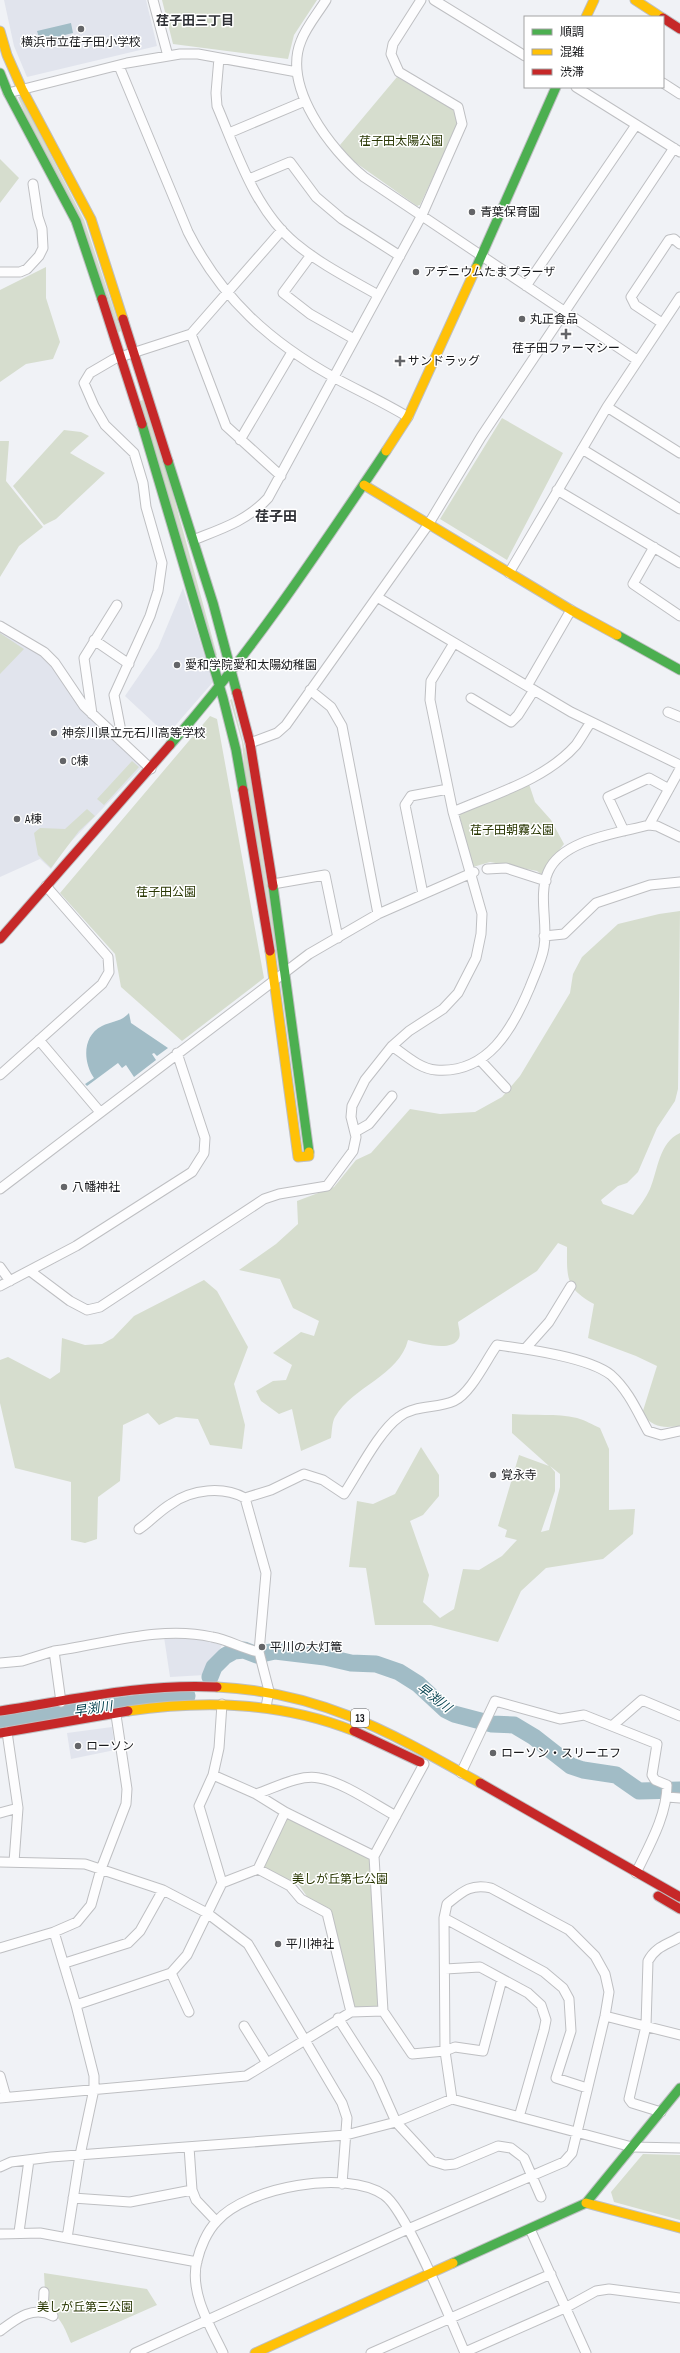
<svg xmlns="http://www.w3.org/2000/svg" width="680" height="2353" viewBox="0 0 680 2353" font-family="'Sofia Sans Condensed','Noto Sans JP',sans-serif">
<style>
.built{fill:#e1e4ed}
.green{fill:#d6ddce;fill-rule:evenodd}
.water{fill:#a1bcc6}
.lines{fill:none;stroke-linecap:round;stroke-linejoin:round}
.river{stroke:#a1bcc6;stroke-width:17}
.street-casing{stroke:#bebfc2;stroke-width:11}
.fast-casing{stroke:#bebfc2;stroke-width:11}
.slow-casing{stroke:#bebfc2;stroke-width:11}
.jam-casing{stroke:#bebfc2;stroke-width:11}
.street{stroke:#fdfdfe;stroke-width:9}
.fast{stroke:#4caf50;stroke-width:9}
.slow{stroke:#ffc107;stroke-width:9}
.jam{stroke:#c62828;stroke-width:9}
.poi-dot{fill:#646568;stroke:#fff;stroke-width:1.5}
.labels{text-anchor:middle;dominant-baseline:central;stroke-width:3;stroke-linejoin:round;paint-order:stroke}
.shield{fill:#fff;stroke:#5d5e60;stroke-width:1}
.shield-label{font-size:11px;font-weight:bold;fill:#18191c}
.poi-label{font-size:12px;fill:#18191c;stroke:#fff;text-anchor:start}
.park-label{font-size:12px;fill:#293703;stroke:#fff}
.neighbourhood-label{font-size:13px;font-weight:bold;fill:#2f3136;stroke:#fff}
.water-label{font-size:13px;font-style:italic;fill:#013f4c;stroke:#fff}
.quarter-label{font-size:14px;font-weight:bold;fill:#2f3136;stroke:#fff}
</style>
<rect width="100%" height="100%" fill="#f0f2f6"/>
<path class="built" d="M4,0H146L157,46L27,77L14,46Z
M183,588L213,682L167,735L125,696L158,648Z
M0,630L43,653L75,700L143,766L65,848L51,869L40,859L0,877Z
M164,1637H193L222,1645L205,1675L170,1677Z
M112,1727L115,1750L71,1759L67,1733Z"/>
<path class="green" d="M162,0H317L294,35L288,59L173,44Z
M397,77L452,108L459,122L420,205L417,206L349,158L340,145Z
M18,97H21L84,220L121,331L117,333Z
M0,159L19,178L0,203Z
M46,267V298L60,342L53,359L26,364L0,382V290Z
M143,400L171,487L217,655L215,656L140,401Z
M502,418L563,453L507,560L440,519Z
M64,430L81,432L89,436L70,453L105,473L56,519L44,525L13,486Z
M0,441H9L6,481L43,527L19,546L0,577Z
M0,633L24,649L0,674Z
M232,699L247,757L278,955L277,958L245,774L242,742L230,700Z
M210,716L217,719L264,978L182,1041L121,987L115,954L60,893Z
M132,761L139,767L104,805L97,799Z
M529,784L535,802L551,820L564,844L541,874L537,871L490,862L473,867L459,814Z
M87,809L95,816L79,831L51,868L38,855L34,833L40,828L65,829Z
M680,911L678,1089L675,1101L657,1128L638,1172L627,1183L618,1186L601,1200L603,1204L633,1215C639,1207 646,1198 650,1189C658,1170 659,1142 680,1133V1426C663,1428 654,1428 642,1414L657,1366L636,1356L588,1338L594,1304C565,1288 567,1277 567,1247L558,1243L537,1271L458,1322C458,1326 461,1333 459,1338C452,1353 420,1343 408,1340C399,1376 353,1386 335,1417C332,1422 332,1431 331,1438L301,1451L292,1409L279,1414L261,1401L256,1391L273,1381L286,1380L292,1365L273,1353L301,1332L314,1336L319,1321L293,1308L280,1279L239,1270L276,1244L298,1224L297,1201L334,1187L356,1160L371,1153L410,1109L440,1114L475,1112L502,1097L520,1076L570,993L573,974L582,957L618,924L659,914Z
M204,1280L217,1291L248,1347L234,1384L245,1425L242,1449L210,1445L198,1419L176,1417L159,1425L148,1413L123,1425L120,1481L98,1497L97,1539L85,1543L71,1540V1482L15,1468L0,1403V1360L8,1357L50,1379L60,1372L62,1338L85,1345L102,1344L113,1338L134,1316Z
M512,1414C534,1416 556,1413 577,1418C585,1420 593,1425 600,1428L609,1449V1510L635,1509L633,1534L603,1559L546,1568L521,1591L498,1642L431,1625H375L366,1568L349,1567L357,1501L373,1504L395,1494L421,1447L439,1475V1496L423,1515L410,1521L429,1575L423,1602L440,1618L454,1609L463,1569L479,1570L502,1556L517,1540L505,1537L507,1530L498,1526L519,1455L549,1466L512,1433ZM550,1466L560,1474V1487L549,1530L541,1532L555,1491V1472Z
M286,1816L371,1858L380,2008H354L331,1911L308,1898L299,1885L263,1869Z
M643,2154L680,2155V2220L614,2202L611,2192Z
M44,2273L147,2289L157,2305L71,2343C65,2329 61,2316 46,2309Z"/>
<path class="water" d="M71,23L73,33L40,41L37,31Z
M129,1013L131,1023L168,1048L157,1056L154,1053L152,1054L156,1060L134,1077L126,1065L122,1068L118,1063L87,1086L85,1084L94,1078C83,1062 82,1036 102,1026C112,1021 121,1022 129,1013Z"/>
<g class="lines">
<path class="river" d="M210,1677L214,1667L225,1656L234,1651L244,1650L257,1655L275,1651L325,1657L351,1663L376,1664L399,1672L418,1684L446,1710L454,1714L492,1724L514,1725L534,1737L571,1766L583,1770L616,1775L639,1791L680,1790
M0,1723L187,1696"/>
<g class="street-casing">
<path id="street" d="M153,0L168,56
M326,0C318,13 306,27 301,41C282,87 331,150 364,177L637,360
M434,0L525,56
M219,58L216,93L217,106C237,153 255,210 295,243C320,264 350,279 378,295
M119,66L188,232C222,299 270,342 335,378C359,391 385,403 408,417
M663,83L680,94
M576,87L680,152
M8,93L127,63L180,54H198L297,72
M229,133L305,101
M249,179L290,162L316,197L342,219L400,256
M311,255L283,293L310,314L354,339
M0,272H20L27,269L39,256L43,248L42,229L38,217L33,184
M526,286L636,125
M662,323L635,305L631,297L669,240L674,239L680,244
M191,334L226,426L281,476
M607,407L680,453
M240,440L292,352
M582,449L680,509
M557,490L680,563
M193,540C221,529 247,521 268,498L422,215L462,124L458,107L399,72L391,54L393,44L421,0
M654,547L633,584L680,616
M509,573L607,407L680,297
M377,597L571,712L680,765
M0,626L44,652L55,663L84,706L151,769
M94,640L129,664
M527,686L571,610
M310,690L331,707L342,726L378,914
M471,698L511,722L518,715L534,690
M668,712L680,717
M92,714L84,658L117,605
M120,740V726L114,695L150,616L158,591L162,563L146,507L143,483L134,453L105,425L94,406L84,383L90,373L114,359L191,334L282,230
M250,743L277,733L286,725L428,525L481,437L674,148
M453,812C494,794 545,780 576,745C581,738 586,729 591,722
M649,825L680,769
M624,831L608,797L649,778L669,789
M487,869L506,868L546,881
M273,884L325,875L338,938
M423,894L405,805L411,796L448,789
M544,936L564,934L596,903L650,885L680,882
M39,1040L100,1112
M392,1046C405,1055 420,1069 436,1070C488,1074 513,1028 530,987C535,974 542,960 544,947C548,923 538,895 548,872C562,839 619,833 649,825L657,826L680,837
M480,1060L506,1088
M0,1075L102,984L109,972L108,957L46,886
M355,1132L369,1124L392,1096
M0,1189L309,954L378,914L474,872
M0,1267L10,1281
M30,1271L70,1301L87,1310L100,1307L264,1199L279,1194L327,1186L353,1151L356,1137L351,1117L352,1106L365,1080L392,1046L409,1031L443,1009L458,993L476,958L481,934L482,914L453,812L430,700L431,681L454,643
M0,1286L76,1246L192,1172L204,1153L205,1138L177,1053
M525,1349L549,1322L571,1286
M245,1498L271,1490L304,1474L323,1480L344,1494C358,1473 379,1431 399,1417C416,1404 437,1409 454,1401C471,1393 486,1360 497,1345C526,1349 588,1357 611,1375C628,1390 637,1411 648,1431L661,1435L680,1431
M139,1529C150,1522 159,1511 171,1504C192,1489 223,1486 245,1498L266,1573L259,1652L269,1691L266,1707
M54,1651C105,1644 161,1625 212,1637C229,1640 243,1649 259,1652
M0,1663L22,1661L54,1651L61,1702
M612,1726L642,1700L680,1716
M7,1732L18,1808L14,1862
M424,1764L374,1856L383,2011L412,2054L445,2051L455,2047L483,2051L502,1979
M461,1773L495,1701L560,1719L584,1715L657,1744L652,1775L655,1780L667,1785C667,1815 649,1846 636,1873
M213,1775L256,1794L285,1812L374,1856
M256,1794C275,1788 299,1774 319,1778C343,1782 374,1804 396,1816
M667,1797L680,1798
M0,1813L18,1808
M0,1862L85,1864L163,1890L207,1913L248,1944L342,2103L347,2118L342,2184
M258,1869L290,1886L301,1899L327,1913L351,2012
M222,1883L258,1869L285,1812
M444,1918L544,1972L563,1988L569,1999L571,2031L556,2078L587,2088
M54,1932L76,2005
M0,1948L54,1932L77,1922L91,1905L101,1869L126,1804L127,1789L116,1715
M65,1963L128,1943L140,1931L163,1890
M445,1969L480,1967L528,1993L541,2005L546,2020L544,2030L519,2117
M171,1973L189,2012
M605,2016L680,2035
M338,2018L377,2079L396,2122L432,2161L445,2165L455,2164L498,2146L511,2148L524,2158L541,2197
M244,2026L267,2063
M0,2076L6,2097
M0,2098L246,2076L351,2012L383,2011
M661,2112L632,2103L629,2099L646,2026L648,1961C656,1946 667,1945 680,1937
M189,2147L192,2190L196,2200L216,2221
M0,2167L11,2162L51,2157L346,2135L396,2122L452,2099L632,2147L680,2148
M73,2198L130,2202L192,2190
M530,2229L586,2353
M19,2232L29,2160
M0,2234L40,2233L197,2262
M67,2238L80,2155L94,2089V2076L76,2005L171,1973L187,1955L222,1883L199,1806L213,1775L219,1748L222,1704
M43,2312L44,2292
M0,2331C16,2319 33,2305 53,2316
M465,2352L565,2308L596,2291L609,2289L680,2298
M135,2353L408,2229L564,2162L572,2153L605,2016L609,1992L605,1974L595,1956L569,1930L491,1888C471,1883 462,1892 447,1904L444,1918L445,2051L452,2099
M223,2353C210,2326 189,2292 197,2261C200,2248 207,2231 217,2221C247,2187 346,2169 384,2195C406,2209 452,2323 465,2353
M371,2353L551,2274"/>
</g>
<g class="fast-casing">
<path id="fast" d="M0,73L8,93L76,221L102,299
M476,268L556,87
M142,424L223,698L236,750L243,790
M168,461L213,603L237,693
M617,635L680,670
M170,745C251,653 318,552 386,451
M273,886L309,1152
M453,2263L586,2203L680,2088"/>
</g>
<g class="slow-casing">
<path id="slow" d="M635,0L661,17
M586,17L594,0
M0,31L7,55L22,89L91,219L123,319
M386,451L408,417L476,268
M364,485L571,610L617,635
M270,951L298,1157L309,1156V1152
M217,1687C322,1692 391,1733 480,1783
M128,1711C205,1700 281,1702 354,1731
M586,2203L680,2228
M255,2353L453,2263"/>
</g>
<g class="jam-casing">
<path id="jam" d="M663,18L680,29
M102,299L142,424
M123,319L168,461
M237,693L250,743L273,886
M243,790L270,951
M0,939L170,745
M0,1711C71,1700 144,1683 217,1687
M354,1731L420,1762
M0,1733L128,1711
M480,1783L680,1897
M658,1896L680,1909"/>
</g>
<use href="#street" class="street"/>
<use href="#fast" class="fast"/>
<use href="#slow" class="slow"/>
<use href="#jam" class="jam"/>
</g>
<g class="poi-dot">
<circle cx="81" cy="29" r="4"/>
<circle cx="472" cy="212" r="4"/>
<circle cx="416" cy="272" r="4"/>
<circle cx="522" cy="319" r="4"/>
<path d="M564 328h4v4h4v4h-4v4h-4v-4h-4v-4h4z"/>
<path d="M398 355h4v4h4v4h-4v4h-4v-4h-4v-4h4z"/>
<circle cx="177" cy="665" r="4"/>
<circle cx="54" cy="733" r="4"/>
<circle cx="63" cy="761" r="4"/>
<circle cx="17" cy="819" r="4"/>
<circle cx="64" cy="1187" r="4"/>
<circle cx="493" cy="1475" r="4"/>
<circle cx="262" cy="1647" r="4"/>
<circle cx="78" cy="1746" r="4"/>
<circle cx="493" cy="1753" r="4"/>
<circle cx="278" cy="1944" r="4"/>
</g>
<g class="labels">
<rect class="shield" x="351" y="1709" width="18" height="18" rx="3"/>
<g class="shield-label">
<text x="360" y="1718">13</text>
</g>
<g class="poi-label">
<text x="81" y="42" text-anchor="middle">横浜市立荏子田小学校</text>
<text x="480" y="212">青葉保育園</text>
<text x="424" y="272">アデニウムたまプラーザ</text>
<text x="530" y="319">丸正食品</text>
<text x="566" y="348" text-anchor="middle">荏子田ファーマシー</text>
<text x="408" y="361">サンドラッグ</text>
<text x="185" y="665">愛和学院愛和太陽幼稚園</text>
<text x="62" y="733">神奈川県立元石川高等学校</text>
<text x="71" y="761">C棟</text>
<text x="25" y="819">A棟</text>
<text x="72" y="1187">八幡神社</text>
<text x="501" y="1475">覚永寺</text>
<text x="270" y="1647">平川の大灯篭</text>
<text x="86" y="1746">ローソン</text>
<text x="501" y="1753">ローソン・スリーエフ</text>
<text x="286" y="1944">平川神社</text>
</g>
<g class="park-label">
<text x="401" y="141">荏子田太陽公園</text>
<text x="512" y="830">荏子田朝霧公園</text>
<text x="166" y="892">荏子田公園</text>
<text x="340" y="1879">美しが丘第七公園</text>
<text x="85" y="2307">美しが丘第三公園</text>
</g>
<g class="neighbourhood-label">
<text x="195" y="21">荏子田三丁目</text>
</g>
<g class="water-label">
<text transform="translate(434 1698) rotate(37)">早渕川</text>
<text transform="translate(93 1709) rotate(-8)">早渕川</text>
</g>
<g class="quarter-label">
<text x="276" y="516">荏子田</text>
</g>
</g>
<rect x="524" y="16" width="140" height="72" fill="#ffffff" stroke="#a3a3a4"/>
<rect x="532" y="29" width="20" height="6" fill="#4caf50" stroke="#a3a3a4"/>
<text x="560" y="36" font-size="12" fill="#18191c">順調</text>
<rect x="532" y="49" width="20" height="6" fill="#ffc107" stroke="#a3a3a4"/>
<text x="560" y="56" font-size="12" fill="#18191c">混雑</text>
<rect x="532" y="69" width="20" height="6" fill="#c62828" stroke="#a3a3a4"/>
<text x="560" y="76" font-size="12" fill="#18191c">渋滞</text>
</svg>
